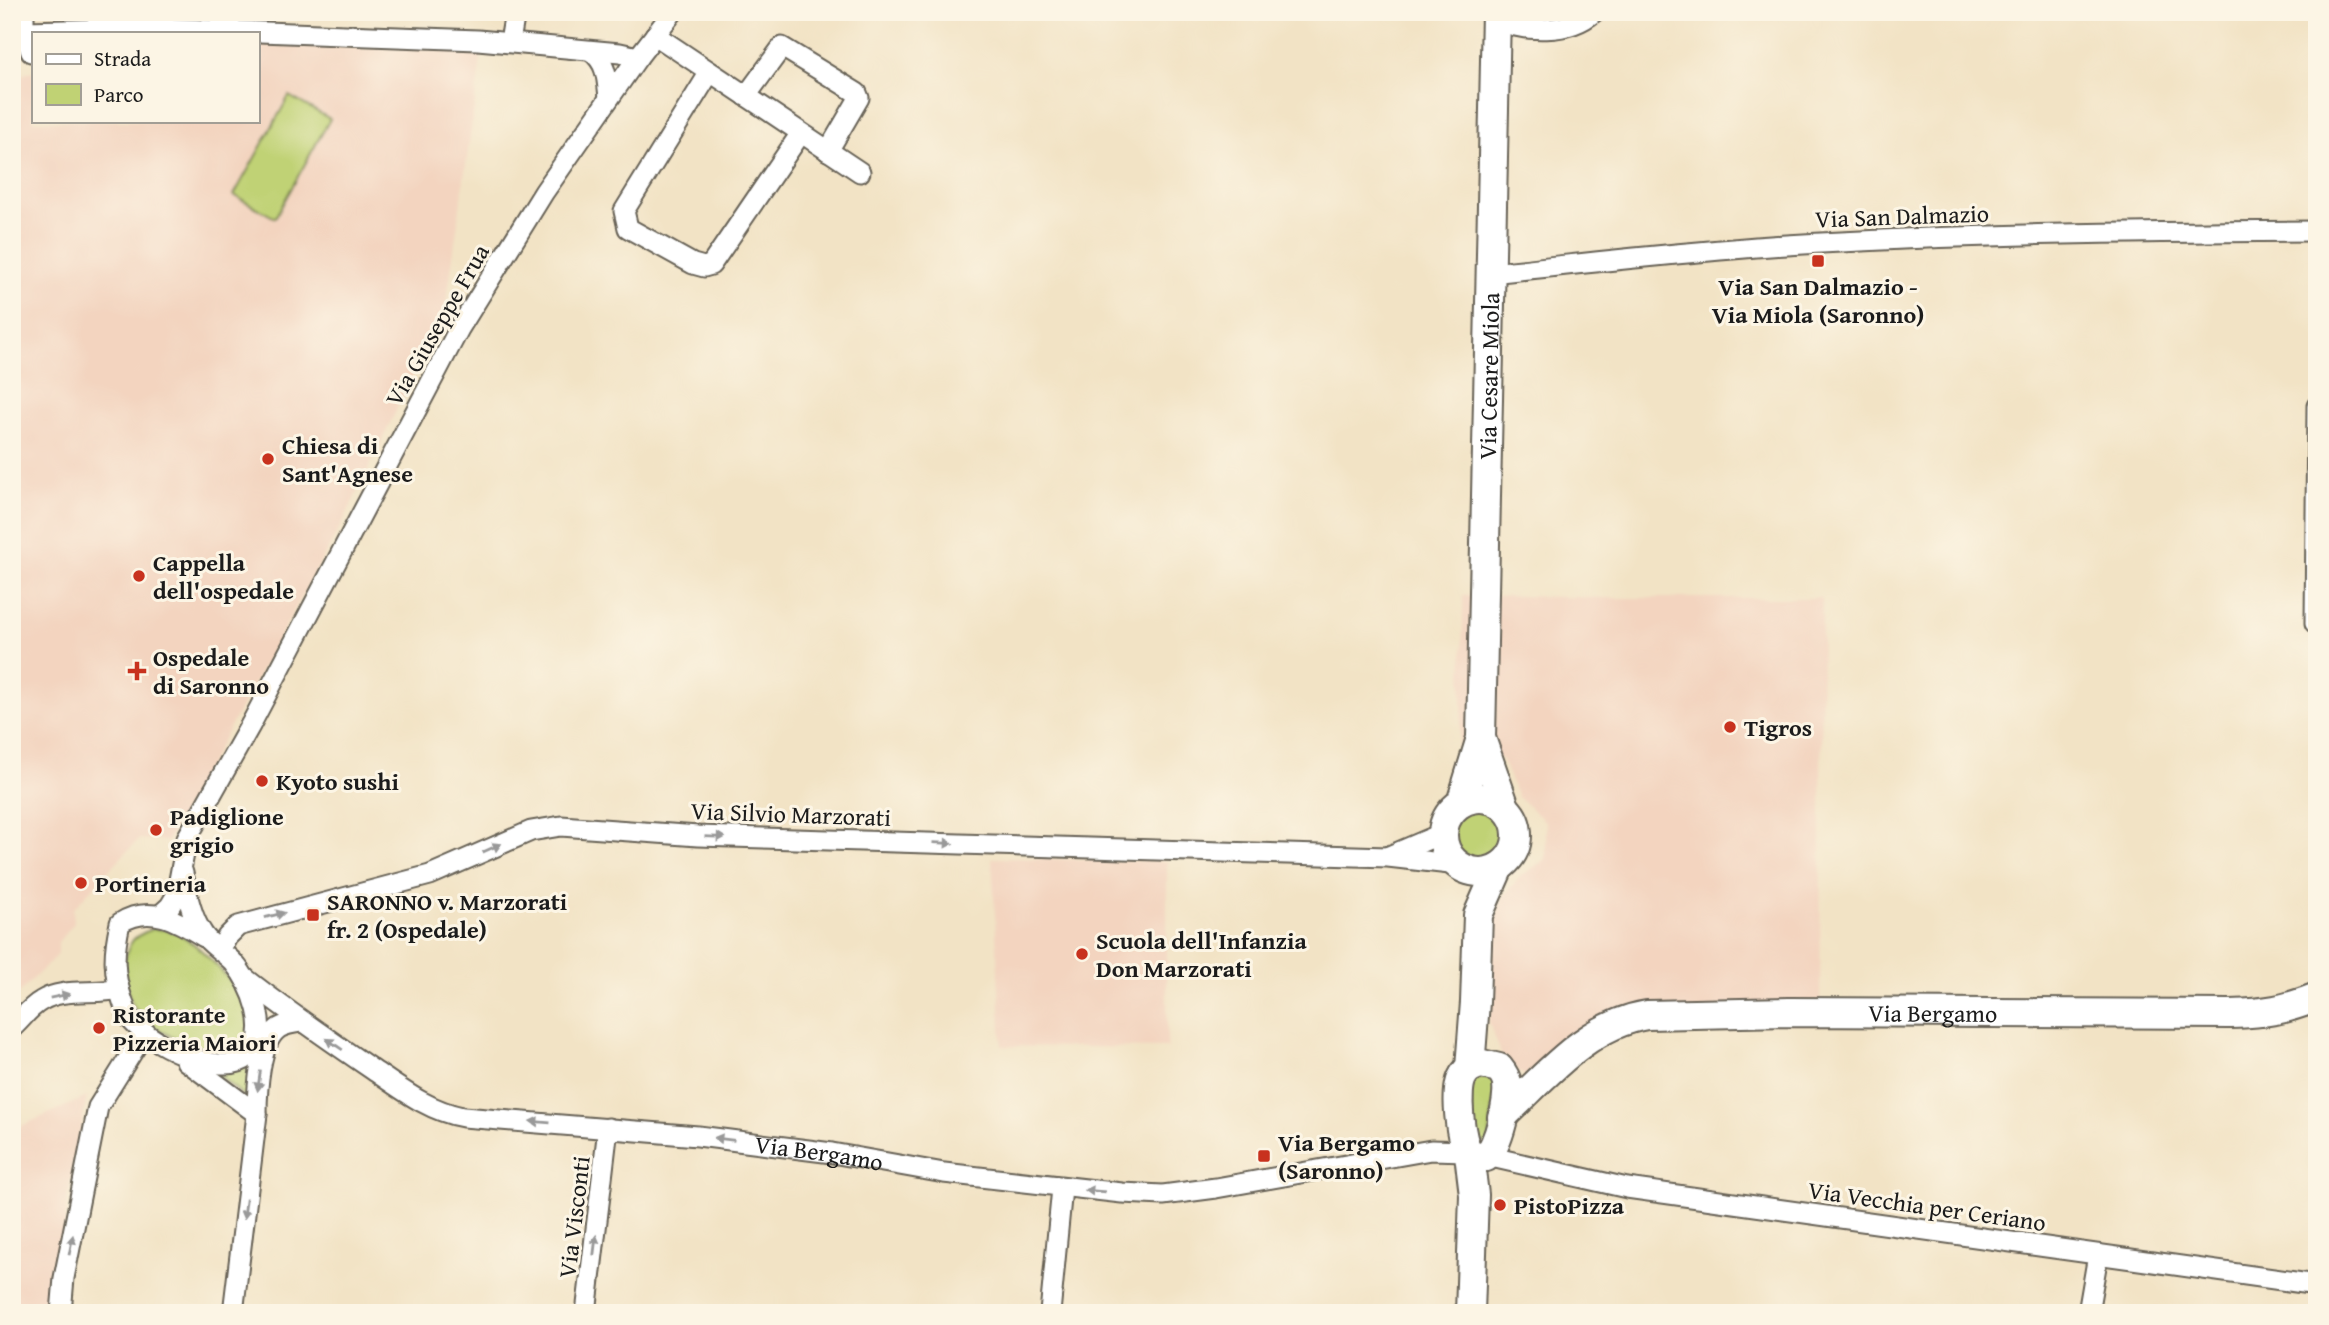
<svg xmlns="http://www.w3.org/2000/svg" width="2329" height="1325" viewBox="0 0 2329 1325" font-family="'Gentium Book Plus',serif">
<style>
.built{fill:#f3d4bf}
.green{fill:#c0d274;stroke:#6e7748;stroke-width:2}
.lines{fill:none;stroke-linecap:round;stroke-linejoin:round}
.street-casing{stroke:#676257;stroke-width:23}
.secondary-casing{stroke:#676257;stroke-width:32}
.street{stroke:#fff;stroke-width:19}
.secondary{stroke:#fff;stroke-width:28}
.oneway{fill:#999}
.poi-dot{fill:#c8321e;stroke:#fcf5e5;stroke-width:2.5}
.labels{text-anchor:middle;dominant-baseline:central;stroke-width:6;stroke-linejoin:round;paint-order:stroke}
.street-label{font-size:24px;fill:#1c1c1c;stroke:#fcf5e5}
.poi-label{font-size:24px;font-weight:bold;fill:#1c1c1c;stroke:#fcf5e5;text-anchor:start}
</style>
<rect width="100%" height="100%" fill="#fcf5e5"/>
<filter id="ink" filterUnits="userSpaceOnUse"><feTurbulence type="fractalNoise" baseFrequency=".0143" numOctaves="2"/><feDisplacementMap in="SourceGraphic" scale="14" xChannelSelector="R" yChannelSelector="G"/><feConvolveMatrix kernelMatrix="1 2 1 2 8 2 1 2 1" color-interpolation-filters="sRGB"/></filter>
<filter id="wash" filterUnits="userSpaceOnUse"><feTurbulence type="fractalNoise" baseFrequency=".00686" numOctaves="4" result="noise"/><feDisplacementMap in="SourceGraphic" scale="28" xChannelSelector="R" yChannelSelector="G"/><feGaussianBlur stdDeviation="1.57" result="paint"/><feColorMatrix in="noise" values="0 0 0 0 0 0 0 0 0 0 0 0 0 0 0 0 0 1.4 0 .05"/><feComposite in="paint" operator="in"/></filter>
<g filter="url(#wash)">
<rect width="100%" height="100%" fill="#f2e3c5"/>
<path class="built" d="M257,45L482,51L446,306L344,520L167,841L139,839L106,873L73,909L74,923L58,942V954L12,1000V78L33,71V121H257Z
M1463,595L1609,598H1822L1820,1022H1666L1617,1033L1525,1076L1503,1058L1489,1023L1491,927L1503,896L1522,875L1546,859V822L1518,797L1501,758L1457,757L1462,710Z
M992,858L1167,861V1048L1002,1046Z
M87,1097L68,1194L56,1313H12V1130Z"/>
<path class="green" d="M289,96L330,119L275,218L234,195Z
M1452 832a27 27 0 1 1 54 0a27 27 0 1 1-54 0Z
M152,929C161,929 170,930 179,934C198,944 226,974 239,992C247,1004 250,1020 250,1034L236,1051C208,1059 157,1033 138,1012C124,996 119,958 133,940C138,935 145,932 152,929Z
M254,1065L250,1101L212,1070Z
M1497,1076L1489,1143H1474L1469,1079Z"/>
</g>
<g filter="url(#ink)">
<g class="lines">
<g class="street-casing">
<g id="street">
<path d="M24,12V31L31,52"/>
<path d="M1496,20C1525,32 1569,34 1594,12"/>
<path d="M655,35L860,172"/>
<path d="M12,38L24,31L155,28L478,40L620,53L638,57"/>
<path d="M510,42L515,12"/>
<path d="M591,51C607,63 607,79 609,98"/>
<path d="M710,72L624,211L628,228L693,264L704,267L711,265L801,133"/>
<path d="M746,96L782,47L857,93L859,98L828,151"/>
<path d="M1491,273C1589,263 1688,251 1787,245C1963,234 2140,232 2317,231"/>
<path d="M2315,623L2317,406"/>
<path d="M1389,856L1443,833"/>
<path d="M183,873C187,893 191,917 203,934C210,945 225,953 234,963C252,984 273,1033 248,1057C222,1080 145,1042 129,1017C126,1013 125,1006 123,1002C113,972 113,954 120,923C149,904 177,920 204,937"/>
<path d="M160,915L170,906L176,896L187,838L251,724L459,329L544,192L638,57L673,12"/>
<path d="M221,949L227,937L238,926L430,875L531,831L561,826L698,836L1388,857L1459,865"/>
<path id="s1" d="M245,978C286,1010 329,1040 373,1070C401,1089 429,1111 463,1117L698,1136L832,1153L944,1173L1122,1193L1163,1195L1216,1188L1431,1150L1467,1151"/>
<path d="M12,1028C21,1020 30,1007 41,1001C62,987 95,995 119,989"/>
<path d="M186,1061L257,1114"/>
<path d="M1487,1156L1627,1188L2317,1285"/>
<path d="M61,1313L64,1278L98,1107L145,1032"/>
<path d="M233,1313L257,1114C257,1092 259,1041 279,1028C286,1024 294,1023 301,1022"/>
<path d="M586,1313L608,1128"/>
<path d="M1050,1313L1062,1188"/>
<path d="M2088,1313L2098,1255"/>
</g>
</g>
<g class="secondary-casing">
<g id="secondary">
<path d="M1481,738L1505,807"/>
<circle cx="1480" cy="835" r="37"/>
<path id="s2" d="M1461,803L1481,738L1496,12"/>
<path d="M1482,1064L1499,1068C1503,1073 1506,1077 1507,1083C1509,1100 1499,1146 1486,1157L1469,1154C1460,1141 1454,1090 1463,1076C1467,1068 1474,1066 1482,1064Z"/>
<path d="M1470,1068L1475,1002L1478,915L1499,867"/>
<path id="s3" d="M1502,1117C1545,1077 1586,1025 1647,1015L1789,1012L2231,1014C2267,1013 2284,1010 2317,997"/>
<path d="M1469,1154L1474,1195L1470,1313"/>
</g>
</g>
<use href="#street" class="street"/>
<use href="#secondary" class="secondary"/>
</g>
<defs><path id="oneway-solid" d="M-6-.8H1V-3.2L6.5 0L1 3.2V.8H-6Z" transform="scale(1.75)"/></defs>
<g class="oneway">
<use href="#oneway-solid" transform="translate(715 837) rotate(2)"/>
<use href="#oneway-solid" transform="translate(943 843) rotate(2)"/>
<use href="#oneway-solid" transform="translate(492 848) rotate(-24)"/>
<use href="#oneway-solid" transform="translate(275 915) rotate(-14)"/>
<use href="#oneway-solid" transform="translate(60 996) rotate(-11)"/>
<use href="#oneway-solid" transform="translate(334 1044) rotate(-146)"/>
<use href="#oneway-solid" transform="translate(259 1081) rotate(98)"/>
<use href="#oneway-solid" transform="translate(540 1122) rotate(-175)"/>
<use href="#oneway-solid" transform="translate(724 1139) rotate(-173)"/>
<use href="#oneway-solid" transform="translate(1095 1191) rotate(-175)"/>
<use href="#oneway-solid" transform="translate(245 1209) rotate(97)"/>
<use href="#oneway-solid" transform="translate(71 1245) rotate(-79)"/>
<use href="#oneway-solid" transform="translate(595 1245) rotate(-83)"/>
</g>
</g>
<g class="poi-dot">
<rect x="1811" y="254" width="14" height="14" rx="3.5"/>
<circle cx="268" cy="459" r="7"/>
<circle cx="139" cy="576" r="7"/>
<path d="M133.5 660.5h7v7h7v7h-7v7h-7v-7h-7v-7h7z"/>
<circle cx="1730" cy="727" r="7"/>
<circle cx="262" cy="781" r="7"/>
<circle cx="156" cy="830" r="7"/>
<circle cx="81" cy="883" r="7"/>
<rect x="306" y="908" width="14" height="14" rx="3.5"/>
<circle cx="1082" cy="954" r="7"/>
<circle cx="99" cy="1028" r="7"/>
<rect x="1257" y="1149" width="14" height="14" rx="3.5"/>
<circle cx="1500" cy="1205" r="7"/>
</g>
<g class="labels">
<g class="street-label">
<text transform="translate(1902 216) rotate(-2)">Via San Dalmazio</text>
<text transform="translate(437 325) rotate(-60)">Via Giuseppe Frua</text>
<text stroke="none"><textPath href="#s2" startOffset="430">Via Cesare Miola</textPath></text>
<text transform="translate(791 814) rotate(2)">Via Silvio Marzorati</text>
<text stroke="none"><textPath href="#s3" startOffset="466">Via Bergamo</textPath></text>
<text stroke="none"><textPath href="#s1" startOffset="618">Via Bergamo</textPath></text>
<text transform="translate(1927 1206) rotate(8)">Via Vecchia per Ceriano</text>
<text transform="translate(574 1217) rotate(-83)">Via Visconti</text>
</g>
<g class="poi-label">
<text x="1818" y="286" text-anchor="middle">Via San Dalmazio -<tspan x="1818" dy="28">Via Miola (Saronno)</tspan></text>
<text x="282" y="445">Chiesa di<tspan x="282" dy="28">Sant'Agnese</tspan></text>
<text x="153" y="562">Cappella<tspan x="153" dy="28">dell'ospedale</tspan></text>
<text x="153" y="657">Ospedale<tspan x="153" dy="28">di Saronno</tspan></text>
<text x="1744" y="727">Tigros</text>
<text x="276" y="781">Kyoto sushi</text>
<text x="170" y="816">Padiglione<tspan x="170" dy="28">grigio</tspan></text>
<text x="95" y="883">Portineria</text>
<text x="327" y="901">SARONNO v. Marzorati<tspan x="327" dy="28">fr. 2 (Ospedale)</tspan></text>
<text x="1096" y="940">Scuola dell'Infanzia<tspan x="1096" dy="28">Don Marzorati</tspan></text>
<text x="113" y="1014">Ristorante<tspan x="113" dy="28">Pizzeria Maiori</tspan></text>
<text x="1278" y="1142">Via Bergamo<tspan x="1278" dy="28">(Saronno)</tspan></text>
<text x="1514" y="1205">PistoPizza</text>
</g>
</g>
<rect width="2329" height="1325" fill="none" stroke="#fcf5e5" stroke-width="42"/>
<rect x="32" y="32" width="228" height="91" fill="#fcf5e5" stroke="#a29e95" stroke-width="2"/>
<rect x="46" y="54" width="35" height="10" fill="#ffffff" stroke="#a29e95" stroke-width="2"/>
<text x="94" y="66" font-size="21" fill="#1c1c1c">Strada</text>
<rect x="46" y="84" width="35" height="21" fill="#c0d274" stroke="#a29e95" stroke-width="2"/>
<text x="94" y="102" font-size="21" fill="#1c1c1c">Parco</text>
</svg>
